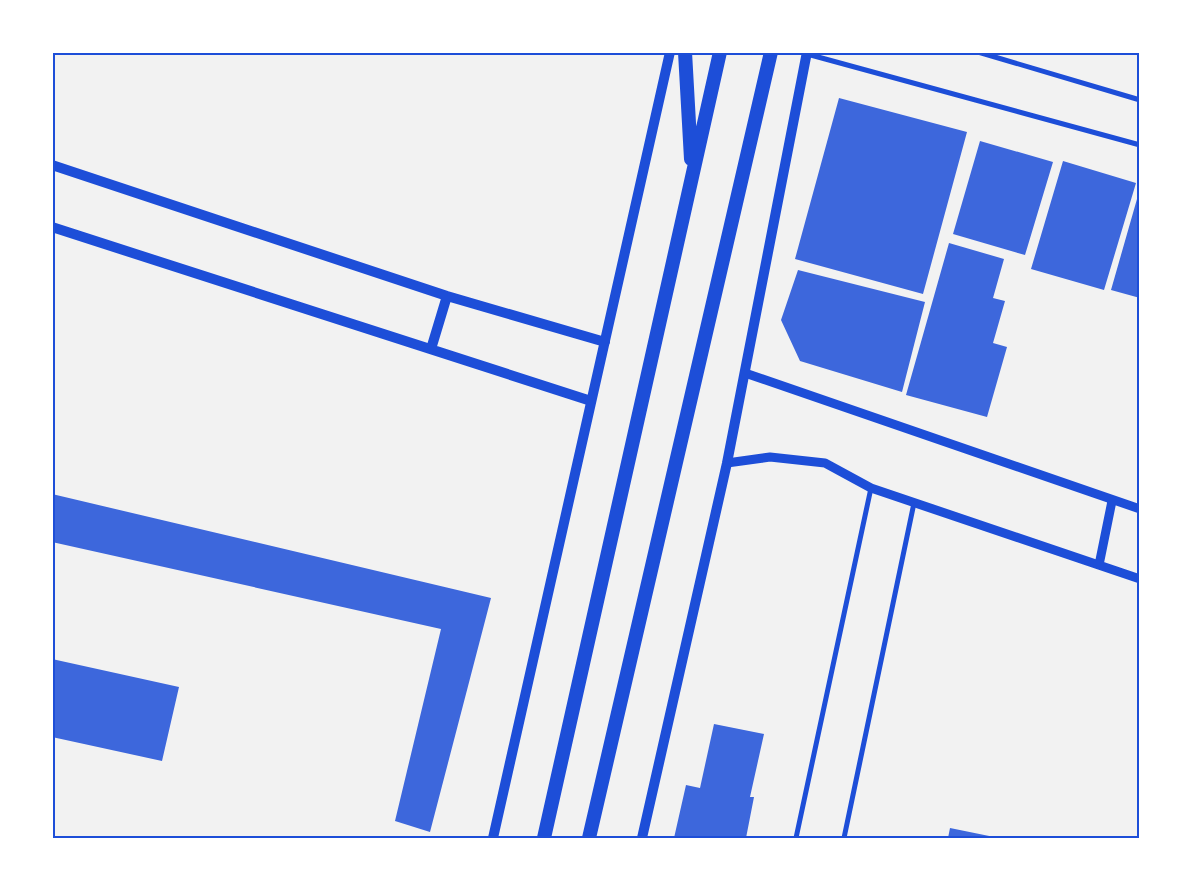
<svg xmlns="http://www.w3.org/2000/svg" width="1192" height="891" viewBox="0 0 1192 891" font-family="Ubuntu,sans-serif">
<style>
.building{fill:#3d67dc}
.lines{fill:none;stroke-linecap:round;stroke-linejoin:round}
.minor{stroke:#1d4ed8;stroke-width:5}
.tertiary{stroke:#1d4ed8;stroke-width:9}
.secondary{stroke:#1d4ed8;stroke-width:10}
.trunk{stroke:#1d4ed8;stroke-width:14}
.neatline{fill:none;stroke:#1d4ed8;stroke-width:2}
</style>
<rect width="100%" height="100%" fill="#f2f2f2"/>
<path class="building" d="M839,98L967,132L923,294L795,259Z
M980,141L1053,162L1025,255L953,234Z
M1063,161L1136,183L1104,290L1031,269Z
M1139,192H1140V298L1111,290Z
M949,243L1004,259L993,298L1005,301L993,343L1007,347L987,417L906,395Z
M798,270L925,302L902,392L800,361L781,320Z
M52,494L491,598L430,832L395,821L441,629L52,542Z
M52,659L179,687L162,761L52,737Z
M714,724L764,734L750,797H754L746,838H674L686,785L700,788Z
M950,828L999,838H948Z"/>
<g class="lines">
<path class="minor" d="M978,52L1140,100
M807,54L1140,145
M796,838L871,488
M844,838L914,503"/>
<path class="tertiary" d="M745,373L1140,509
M727,463L770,457L825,463L871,488L1140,579
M1099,565L1112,501"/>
<path class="secondary" d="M52,165L447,296L605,342
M52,227L591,401
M431,349L447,296
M493,838L670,52
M642,838L727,463L807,52"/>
<path class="trunk" d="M685,52L691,159
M544,838L720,52
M589,838L771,52"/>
</g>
<rect width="1192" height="891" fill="none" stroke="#ffffff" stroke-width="108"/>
<rect x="54" y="54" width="1084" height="783" class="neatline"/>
</svg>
